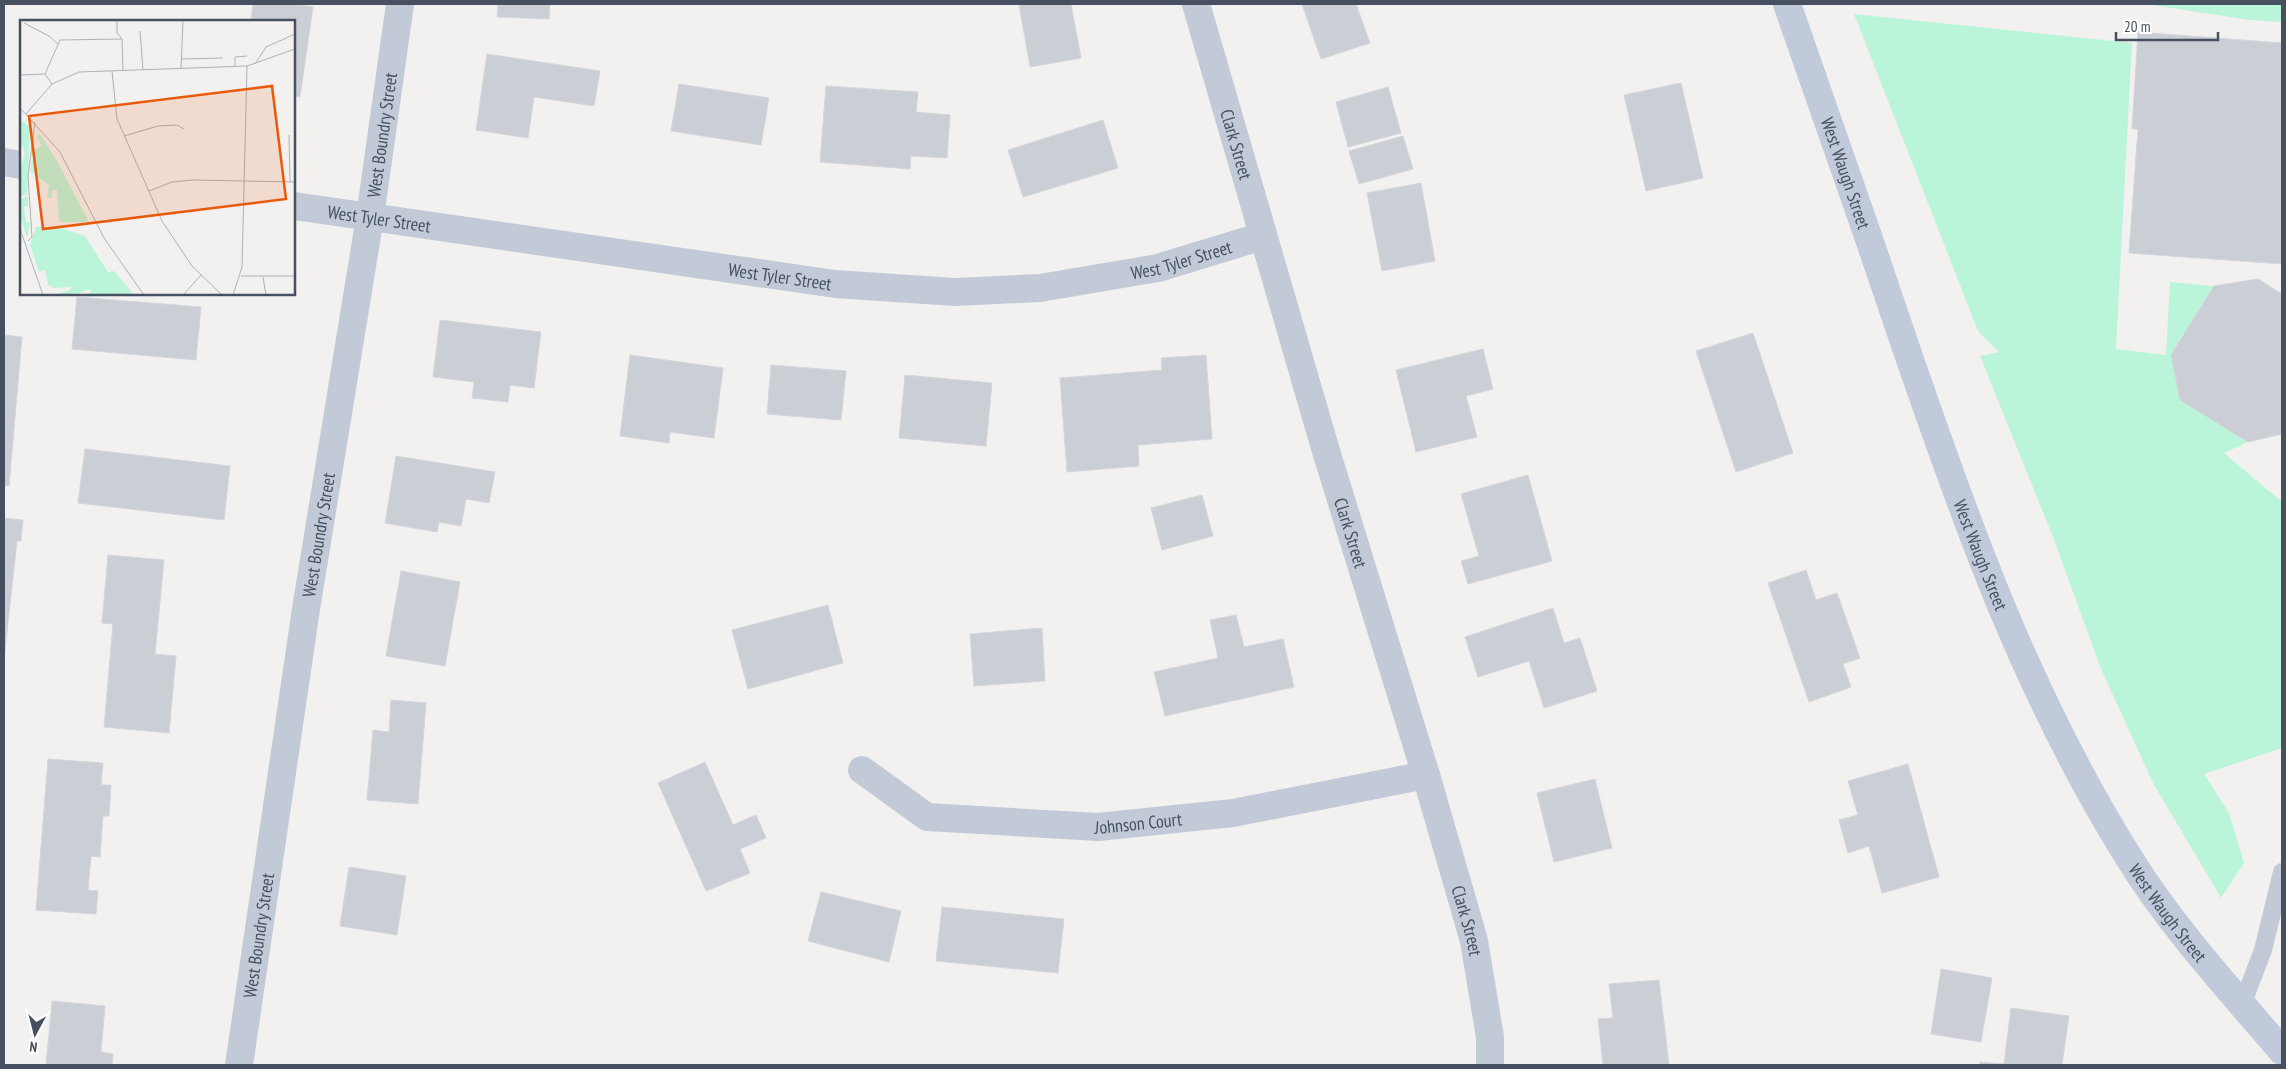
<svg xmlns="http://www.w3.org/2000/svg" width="2286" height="1069" viewBox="0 0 2286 1069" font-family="'PT Sans Narrow',sans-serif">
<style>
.green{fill:#bbf5d9}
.building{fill:#ccced6;stroke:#d4d5dd}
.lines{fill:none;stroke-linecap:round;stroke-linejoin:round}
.lane{stroke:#c3cad7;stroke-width:18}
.street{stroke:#c3cad7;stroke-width:28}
.secondary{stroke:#c1cadb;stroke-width:28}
.labels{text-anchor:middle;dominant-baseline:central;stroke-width:5;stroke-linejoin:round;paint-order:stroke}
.street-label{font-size:18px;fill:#465060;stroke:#fff}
.inset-road{fill:none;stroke:#aeb1b6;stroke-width:1}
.view{fill:#e8590c;fill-opacity:0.15;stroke:#e8590c;stroke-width:2.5}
.inset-edge{fill:none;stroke:#465060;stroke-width:2.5}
</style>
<rect width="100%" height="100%" fill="#f3f1f0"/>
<path class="green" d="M2145,4H2282V22L2249,20Z
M1854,14L2132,43L2116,349L2166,355L2170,282L2214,286L2171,354L2180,400L2248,442L2224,453L2282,502V748L2204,774L2229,813L2244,863L2221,898L2153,783L2101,669L2053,537L1980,356L1999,352L1978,331Z"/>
<path class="building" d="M253,4H292L313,7L300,97L294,96V21H251Z
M498,4H550L549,19L497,17Z
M1019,4H1071L1081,58L1030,67Z
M1302,4H1356L1370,43L1321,59Z
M2138,32L2282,43V264L2129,253L2138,129H2132Z
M487,54L600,71L594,106L534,97L528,138L476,130Z
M1681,83L1703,178L1646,191L1624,95Z
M679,84L769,98L761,145L671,131Z
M826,86L918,92L916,112L950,115L947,158L911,156L910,169L820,162Z
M1388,87L1401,133L1348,147L1336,102Z
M1103,120L1118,168L1023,197L1008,150Z
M1403,136L1413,169L1359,184L1349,151Z
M1421,183L1435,261L1382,271L1367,193Z
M2258,279L2282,294V434L2248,442L2180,400L2171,355L2214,286Z
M77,297L201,307L196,360L72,349Z
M440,320L541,332L534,388L510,385L508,402L472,398L474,382L433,377Z
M1753,333L1793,453L1736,472L1696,351Z
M4,335L22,337L9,486L4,485Z
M1483,349L1493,389L1466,396L1477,437L1416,452L1396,370Z
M630,355L723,368L714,438L670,432L669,443L620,436Z
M1206,355L1212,439L1138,445L1139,466L1067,472L1060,378L1162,370L1161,358Z
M771,365L846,371L841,420L767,414Z
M905,375L992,383L986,446L899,438Z
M85,449L230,466L224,520L78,503Z
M396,456L495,472L489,503L466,499L461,526L439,522L437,532L385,523Z
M1528,475L1552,561L1468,584L1461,561L1479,556L1461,494Z
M1202,495L1213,536L1162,550L1151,508Z
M4,518L23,520L21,541H17L4,659Z
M108,555L164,560L155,654L176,656L169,733L104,727L113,624L102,623Z
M1806,570L1816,600L1837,593L1860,658L1843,664L1851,687L1809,702L1768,583Z
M401,571L460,582L445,666L386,656Z
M828,605L843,663L748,689L732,630Z
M1553,608L1564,643L1580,638L1597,691L1544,708L1529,661L1478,677L1465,637Z
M1236,615L1244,647L1283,639L1294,687L1165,716L1154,672L1218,658L1210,620Z
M1042,628L1045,681L974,686L970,634Z
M391,700L426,703L418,804L367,800L373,730L389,732Z
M48,759L103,763L101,785H111L109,816H103L100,857L91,856L88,890L98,891L96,914L36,910Z
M705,762L733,825L756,815L766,838L740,849L750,873L706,891L658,783Z
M1908,764L1939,877L1882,893L1869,846L1848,853L1839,820L1858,815L1848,781Z
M1595,779L1612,848L1554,862L1537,793Z
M349,867L406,876L397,935L340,926Z
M821,892L901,911L889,962L808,941Z
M942,907L1064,919L1058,973L936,961Z
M1941,969L1992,978L1981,1042L1931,1034Z
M1659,980L1669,1065H1603L1598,1019L1613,1018L1609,984Z
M52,1001L105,1006L101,1052L113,1054L112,1065H46Z
M2011,1008L2069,1016L2062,1065H1980V1062L2004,1064Z"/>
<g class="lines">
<path class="lane" d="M2242,1005L2263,950L2282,872"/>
<g class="street">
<path id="s1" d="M1196,4L1326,451L1426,775L1474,941L1490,1037V1065"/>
<path d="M4,162L21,165"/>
<path id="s2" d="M294,206L835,284L955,292L1040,288L1158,268L1263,236"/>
<path id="s3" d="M862,770L927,817L1098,827L1233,813L1426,775"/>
<path id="s4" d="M239,1065L306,609L370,217L400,4"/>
</g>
<path class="secondary" id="s5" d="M1787,4C1827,117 1866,229 1904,342C1965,520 2026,692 2126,853C2170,925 2227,987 2282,1051"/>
</g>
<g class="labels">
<g class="street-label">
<text stroke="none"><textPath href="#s4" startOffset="941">West Boundry Street</textPath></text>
<text stroke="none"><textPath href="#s1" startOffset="146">Clark Street</textPath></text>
<text stroke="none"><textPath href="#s5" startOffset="179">West Waugh Street</textPath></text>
<text stroke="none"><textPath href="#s2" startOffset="86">West Tyler Street</textPath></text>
<text stroke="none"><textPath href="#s2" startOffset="896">West Tyler Street</textPath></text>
<text stroke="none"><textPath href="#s2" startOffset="491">West Tyler Street</textPath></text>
<text stroke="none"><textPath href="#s1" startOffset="551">Clark Street</textPath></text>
<text stroke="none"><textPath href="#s4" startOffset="536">West Boundry Street</textPath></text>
<text stroke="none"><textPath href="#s5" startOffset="584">West Waugh Street</textPath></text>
<text stroke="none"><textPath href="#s3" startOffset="292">Johnson Court</textPath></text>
<text stroke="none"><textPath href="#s5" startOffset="989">West Waugh Street</textPath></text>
<text stroke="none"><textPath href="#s1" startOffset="956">Clark Street</textPath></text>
<text stroke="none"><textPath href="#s4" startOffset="131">West Boundry Street</textPath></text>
</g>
</g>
<g transform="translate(20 20)">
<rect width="275" height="275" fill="#f3f1f0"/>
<path d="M0,99L10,107L7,174L0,177V149L5,133L0,121ZM19,113L34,136L69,202H39L37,170H32V178H27L29,165L10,151L14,130L22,126L17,117ZM8,176V186L4,187L6,202L10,203L7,218L0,195V179ZM16,207H38L65,216L88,252L94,251L114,275H64L71,272L69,269L55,275H33L50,270L52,267L34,268L28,265L25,250L19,252L10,225Z" fill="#bbf5d9"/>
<path class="inset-road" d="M97,0V13L102,19M4,3L29,16L38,24M120,11L123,50M102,19L103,51M161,39L203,38M235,44L246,27L275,14M215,47V37L227,36M161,49L163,0M92,51L97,99L142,201L172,246L202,275M0,55L25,54M32,64L25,54L40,20L102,19M0,88L40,132L84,218L124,275M6,94L32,64L59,52L227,46L275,29M269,115L270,162M104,116L138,106L157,105L164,109M129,171L152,162L173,160L275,162M0,209L23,275M8,221L12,217L8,156L15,102M221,256H275M243,257L246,275M163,275L181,255M213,275L222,247L227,46"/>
<path class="view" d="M252,66L266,179L23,209L9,96Z"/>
<rect width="275" height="275" class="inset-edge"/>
</g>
<rect width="2286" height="1069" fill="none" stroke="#465060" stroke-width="10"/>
<g transform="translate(35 1034) rotate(187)" stroke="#ffffff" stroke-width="4" paint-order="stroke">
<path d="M0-4L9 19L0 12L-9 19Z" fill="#465060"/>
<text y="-8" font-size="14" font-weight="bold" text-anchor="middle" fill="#465060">N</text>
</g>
<path d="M2116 32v8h102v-8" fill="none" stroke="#465060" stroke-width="2.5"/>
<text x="2124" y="32" font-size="15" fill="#465060" stroke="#ffffff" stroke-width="4" paint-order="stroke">20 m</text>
</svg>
